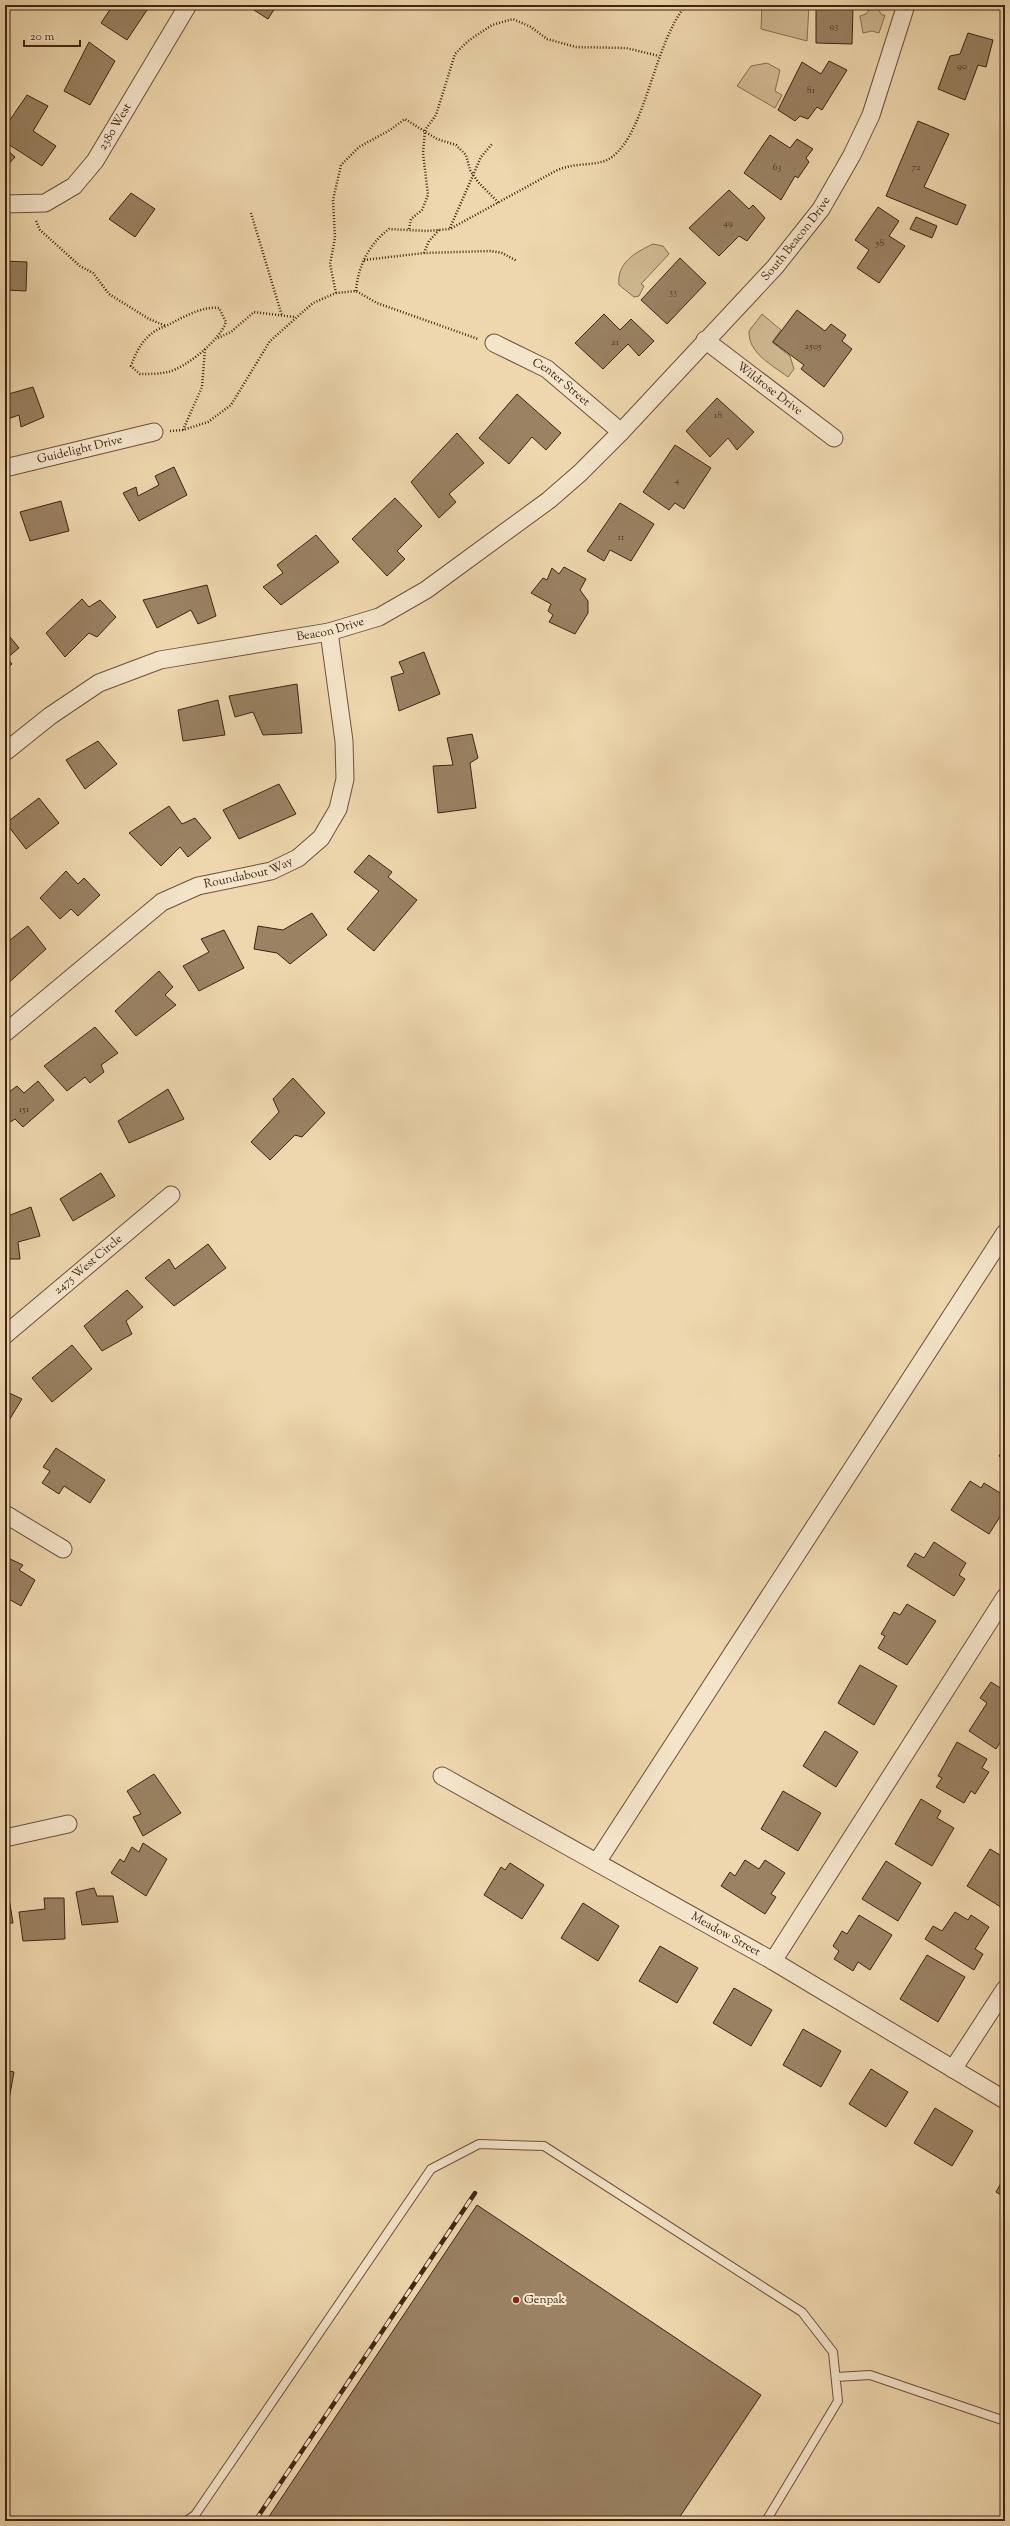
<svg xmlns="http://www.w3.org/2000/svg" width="1010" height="2526" viewBox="0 0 1010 2526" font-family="'Sorts Mill Goudy',serif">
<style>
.green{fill:#d0b993;stroke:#886f52}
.building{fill:#9a8263;stroke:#3f2511}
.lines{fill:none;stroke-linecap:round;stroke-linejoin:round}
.service-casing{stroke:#6b5238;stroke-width:10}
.minor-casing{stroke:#6b5238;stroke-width:19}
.path{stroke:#3f2511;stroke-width:2.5;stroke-dasharray:1 2;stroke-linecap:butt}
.service{stroke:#f4e5ca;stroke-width:8}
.minor{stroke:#f4e5ca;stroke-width:17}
.rail-casing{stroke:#3f2511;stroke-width:4.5}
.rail{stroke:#f4e5ca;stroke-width:3;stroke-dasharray:9;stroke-linecap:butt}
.poi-dot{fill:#8f2418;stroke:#f4e5ca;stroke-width:1.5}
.labels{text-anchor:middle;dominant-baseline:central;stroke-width:4;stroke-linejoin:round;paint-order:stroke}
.number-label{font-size:10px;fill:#563c26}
.street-label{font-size:12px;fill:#3f2511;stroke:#f4e5ca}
.poi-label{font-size:12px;fill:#3f2511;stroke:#f4e5ca;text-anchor:start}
</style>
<rect width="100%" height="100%" fill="#eed7ae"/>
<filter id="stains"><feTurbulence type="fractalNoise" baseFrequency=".005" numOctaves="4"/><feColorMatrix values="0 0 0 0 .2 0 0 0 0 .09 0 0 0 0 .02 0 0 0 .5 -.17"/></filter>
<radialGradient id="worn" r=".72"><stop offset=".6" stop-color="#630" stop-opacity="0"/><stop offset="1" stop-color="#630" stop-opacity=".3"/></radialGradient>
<path class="green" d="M762,5H809L807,41L761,29Z
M871,7L878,9L882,15H885L879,33L872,31L863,33L860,16L866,14Z
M767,63L780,70L775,91L782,95L775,108L737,86L751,66Z
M653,244L663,246L669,254L641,284L644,286L639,296L634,297L619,285C616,263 636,252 653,244Z
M762,314L781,330L772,342L790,356L794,369L788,377C772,365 748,353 749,331Z"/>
<path class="building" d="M113,5H142L147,10L127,40L101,23Z
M246,5H277L268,19Z
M816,5H866V9L853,8L852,44L816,43Z
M968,33L993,40L986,67L978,65L965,100L938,89L950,56L960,54Z
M89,42L115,61L90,105L64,91Z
M829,61L847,70L822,110L817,107L808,119L800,116L795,121L778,110L802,62L821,74Z
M27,95L48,106L33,131L56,146L42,166L5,142V127Z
M918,121L949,134L924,187L966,205L957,225L886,196Z
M770,135L790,148L797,139L813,149L806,158L809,162L798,178L795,176L781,200L744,173Z
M5,148L15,157L5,168Z
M729,190L749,209L753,205L765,218L747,241L739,236L719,256L689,228Z
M131,193L155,209L135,237L109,219Z
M878,207L899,221L889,236L905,246L879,283L857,268L869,250L855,240Z
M916,217L937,226L932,238L910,229Z
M680,258L706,283L667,324L641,300Z
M5,261L27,262L26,291L5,290Z
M797,310L825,331L831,324L846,335L842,341L852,349L824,387L801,369L804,365L773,342Z
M604,314L620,330L631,319L654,341L639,356L628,344L603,369L575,343Z
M33,387L44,417L21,427L19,415L5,420V395Z
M517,394L561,433L546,450L532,437L509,464L479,438Z
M717,398L754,432L737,450L728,438L710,457L686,431Z
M457,433L484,463L449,494L456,502L439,518L411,482Z
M675,445L711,468L684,509L675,503L669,510L643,492Z
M174,467L187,495L139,521L123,493L136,487L138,496L159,485L155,476Z
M395,498L422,526L397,551L405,559L387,576L352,539Z
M61,501L69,531L30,541L20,512Z
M620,503L654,524L631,561L610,550L604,561L587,551Z
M316,535L339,562L281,605L263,587L283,573L277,565Z
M564,567L586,579L580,590L588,601V613L575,634L549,622L553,615L548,611L551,604L531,593L543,578L547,580L552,568L559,574Z
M207,585L216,616L198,624L191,610L157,628L143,600Z
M82,599L89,607L100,600L116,617L97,637L89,633L65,657L46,633Z
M5,631L19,648L7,658L12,664L5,669Z
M424,652L440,694L399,711L391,677L404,673L399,662Z
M297,684L302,733L263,735L253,712L235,717L229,696Z
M218,700L225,735L183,741L178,710Z
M472,734L478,758L470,763L476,808L438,813L433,766L453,765L447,738Z
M98,741L117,764L85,789L66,760Z
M279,784L296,814L239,839L223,810Z
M39,798L59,823L26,849L6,823Z
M169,806L182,824L195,818L211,838L188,857L180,847L161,866L129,833Z
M369,855L392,872L388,877L417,900L374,951L347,929L379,891L354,872Z
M66,871L78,884L84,878L100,895L78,916L71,909L60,919L40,898Z
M312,913L327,935L290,964L277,953L254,949L258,926L283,930Z
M28,926L46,949L5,986V944Z
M224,930L244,968L199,991L183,966L209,952L201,939Z
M159,971L173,987L165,995L176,1005L136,1036L115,1011Z
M95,1027L118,1053L101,1065L104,1072L90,1083L85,1077L67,1091L44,1066Z
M293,1078L325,1113L302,1137L295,1135L270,1160L251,1142L279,1112L273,1099Z
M38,1081L54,1100L23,1127L15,1119L7,1124L5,1121V1095L17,1086L24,1093Z
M168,1089L184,1119L129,1143L118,1121Z
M101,1173L115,1196L73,1221L60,1199Z
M31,1207L40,1236L18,1242L20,1259H5V1217Z
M208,1244L226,1268L174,1306L145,1278L169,1259L175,1269Z
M127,1290L143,1307L126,1321L132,1334L102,1351L84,1326Z
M72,1345L92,1369L52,1402L32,1378Z
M5,1391L22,1399L5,1427Z
M1005,1439V1460L999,1456L1005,1447L1001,1445Z
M56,1448L105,1480L90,1503L64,1486L59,1494L42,1483L50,1471L43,1467Z
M970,1481L981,1488L984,1483L1005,1496V1509L989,1534L951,1510Z
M934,1542L966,1563L959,1575L965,1579L954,1596L907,1566L915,1553L924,1558Z
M8,1558L23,1565L19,1570L35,1580L21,1606L5,1597V1562Z
M907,1604L936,1621L907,1665L878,1648L885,1636L881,1634L894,1612L900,1615Z
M860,1665L897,1686L874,1725L838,1703Z
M991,1682L1005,1691V1735L996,1749L969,1731L987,1703L980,1698Z
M825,1731L858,1752L836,1787L803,1766Z
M957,1742L987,1759L982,1768L989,1772L975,1794L971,1791L964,1803L936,1787L942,1778L938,1776Z
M154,1774L181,1813L143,1836L133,1817L141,1814L127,1791Z
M783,1791L821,1813L798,1851L761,1829Z
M921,1799L941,1811L937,1818L954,1828L932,1866L895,1844Z
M143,1843L167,1859L146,1896L111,1873L120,1859L124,1862L132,1847L139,1852Z
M990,1849L1005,1858L1004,1909L967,1886Z
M745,1860L759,1869L765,1860L785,1873L771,1894L776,1897L765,1914L721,1886L730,1872L735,1876Z
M886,1861L921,1883L898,1921L862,1899Z
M510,1863L544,1885L522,1919L484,1895L501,1867L505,1870Z
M5,1879H6L13,1923H5Z
M94,1888L97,1896H113L118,1922L82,1925L76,1892Z
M44,1898H64L65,1939L23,1941L19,1912L45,1909Z
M583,1903L619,1926L598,1961L561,1938Z
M955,1912L968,1920L971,1915L989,1927L975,1949L983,1954L974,1970L925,1939L933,1926L942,1931Z
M859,1915L892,1935L870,1970L858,1962L853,1971L834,1959L839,1951L833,1946L842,1931L847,1934Z
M660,1946L698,1968L677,2003L639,1981Z
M927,1955L965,1977L938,2022L900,1999Z
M734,1988L772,2010L751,2046L713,2023Z
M803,2029L841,2051L821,2087L783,2065Z
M871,2069L908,2092L886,2127L849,2104Z
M5,2070L14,2072L6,2116H5Z
M935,2108L973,2131L952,2166L914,2143Z
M1005,2176V2197L996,2192Z
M477,2205L761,2395L677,2521H266Z"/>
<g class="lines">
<g class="service-casing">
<path id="service" d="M836,2377L870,2375L1005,2421
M186,2521L195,2515L431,2169L479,2144L544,2146L802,2312L833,2352L838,2401L766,2521"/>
</g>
<g class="minor-casing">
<g id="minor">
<path id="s1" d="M5,204L45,203L74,186L95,161L188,5"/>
<path id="s2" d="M705,340L834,438"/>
<path id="s3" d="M494,343L547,369L621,432"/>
<path id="s4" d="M5,468L154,432"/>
<path id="s5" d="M5,752L50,716L99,683L160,660L329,632L379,617L426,590L549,500L580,473L621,432L775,267L821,209L852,155L871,115L906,5"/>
<path id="s6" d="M5,1033L162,902L198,886L271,871L298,858L321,838L338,809L345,779L344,741L329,632"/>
<path id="s7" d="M5,1335L171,1195"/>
<path d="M5,1514L63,1549"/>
<path id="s8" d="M442,1776L773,1961L1005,2100"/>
<path d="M5,1838L68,1824"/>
<path d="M597,1862L1005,1233"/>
<path d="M773,1961L1005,1597"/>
<path d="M953,2069L1005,1989"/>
</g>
</g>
<path class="path" d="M251,213L282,316
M36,221L40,230L80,266L93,273L109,294L149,319L166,326C147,332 137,348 131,366L140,374C149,374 159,374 168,372C187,367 220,340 226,322L219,308C201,306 182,318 166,326
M450,228L481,157L492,144
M409,229L411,219L422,210L428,195L423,153L425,130L436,115L455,54L468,41L492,25L513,19L531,27L547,39L576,47L626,48L659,56
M424,253L429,241L439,230
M364,260L424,253L491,251L502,253L517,261
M356,291C358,266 369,244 389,229L427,231L450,229L550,174C555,171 561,168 567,167C581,163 600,166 612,157C646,132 654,43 686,5
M336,293L330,264L335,238L333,200L341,165L359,147L390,130L405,119L437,139L456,145L466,155L470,170L478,182L499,203
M218,338L231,332L254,312L294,317
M183,430L202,387L205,349
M170,431L183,430L208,422L231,405L270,341L313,303L336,293L356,291L377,303L478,339"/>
<use href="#service" class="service"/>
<use href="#minor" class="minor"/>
<g class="rail-casing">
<path id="rail" d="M255,2521L475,2193"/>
</g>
<use href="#rail" class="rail"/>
</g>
<circle class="poi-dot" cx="516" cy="2300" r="4"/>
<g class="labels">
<g class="number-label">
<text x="834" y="26">93</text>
<text x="962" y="66">90</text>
<text x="811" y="90">81</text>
<text x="777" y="167">63</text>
<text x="916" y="167">72</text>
<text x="728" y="223">49</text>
<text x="880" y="243">58</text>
<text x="673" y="292">33</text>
<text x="615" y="342">21</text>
<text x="813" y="346">2505</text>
<text x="718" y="415">18</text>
<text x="677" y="480">4</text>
<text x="621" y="537">11</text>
<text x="24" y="1109">151</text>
</g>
<g class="street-label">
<text stroke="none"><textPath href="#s1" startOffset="146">2380 West</textPath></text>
<text stroke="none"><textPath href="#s5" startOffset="972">South Beacon Drive</textPath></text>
<text stroke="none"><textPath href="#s3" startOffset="78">Center Street</textPath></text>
<text stroke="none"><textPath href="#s2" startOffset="81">Wildrose Drive</textPath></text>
<text stroke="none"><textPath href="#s4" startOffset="77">Guidelight Drive</textPath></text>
<text stroke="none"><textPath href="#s5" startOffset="355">Beacon Drive</textPath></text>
<text stroke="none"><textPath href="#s6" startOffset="296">Roundabout Way</textPath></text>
<text stroke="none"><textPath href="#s7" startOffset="109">2475 West Circle</textPath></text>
<text stroke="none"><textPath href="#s8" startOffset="325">Meadow Street</textPath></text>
</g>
<g class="poi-label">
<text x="524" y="2300">Genpak</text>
</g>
</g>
<rect width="1010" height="2526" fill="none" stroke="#eed7ae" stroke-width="20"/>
<rect x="6" y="6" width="998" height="2514" fill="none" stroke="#3f2511" stroke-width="2"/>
<rect x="10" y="10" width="990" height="2506" fill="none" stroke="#3f2511"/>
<path d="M24 40v6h56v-6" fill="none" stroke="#3f2511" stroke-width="2"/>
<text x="30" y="40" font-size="12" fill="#3f2511" stroke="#f4e5ca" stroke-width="3" paint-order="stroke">20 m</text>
<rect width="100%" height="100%" filter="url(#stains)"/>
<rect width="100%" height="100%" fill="url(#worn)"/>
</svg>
